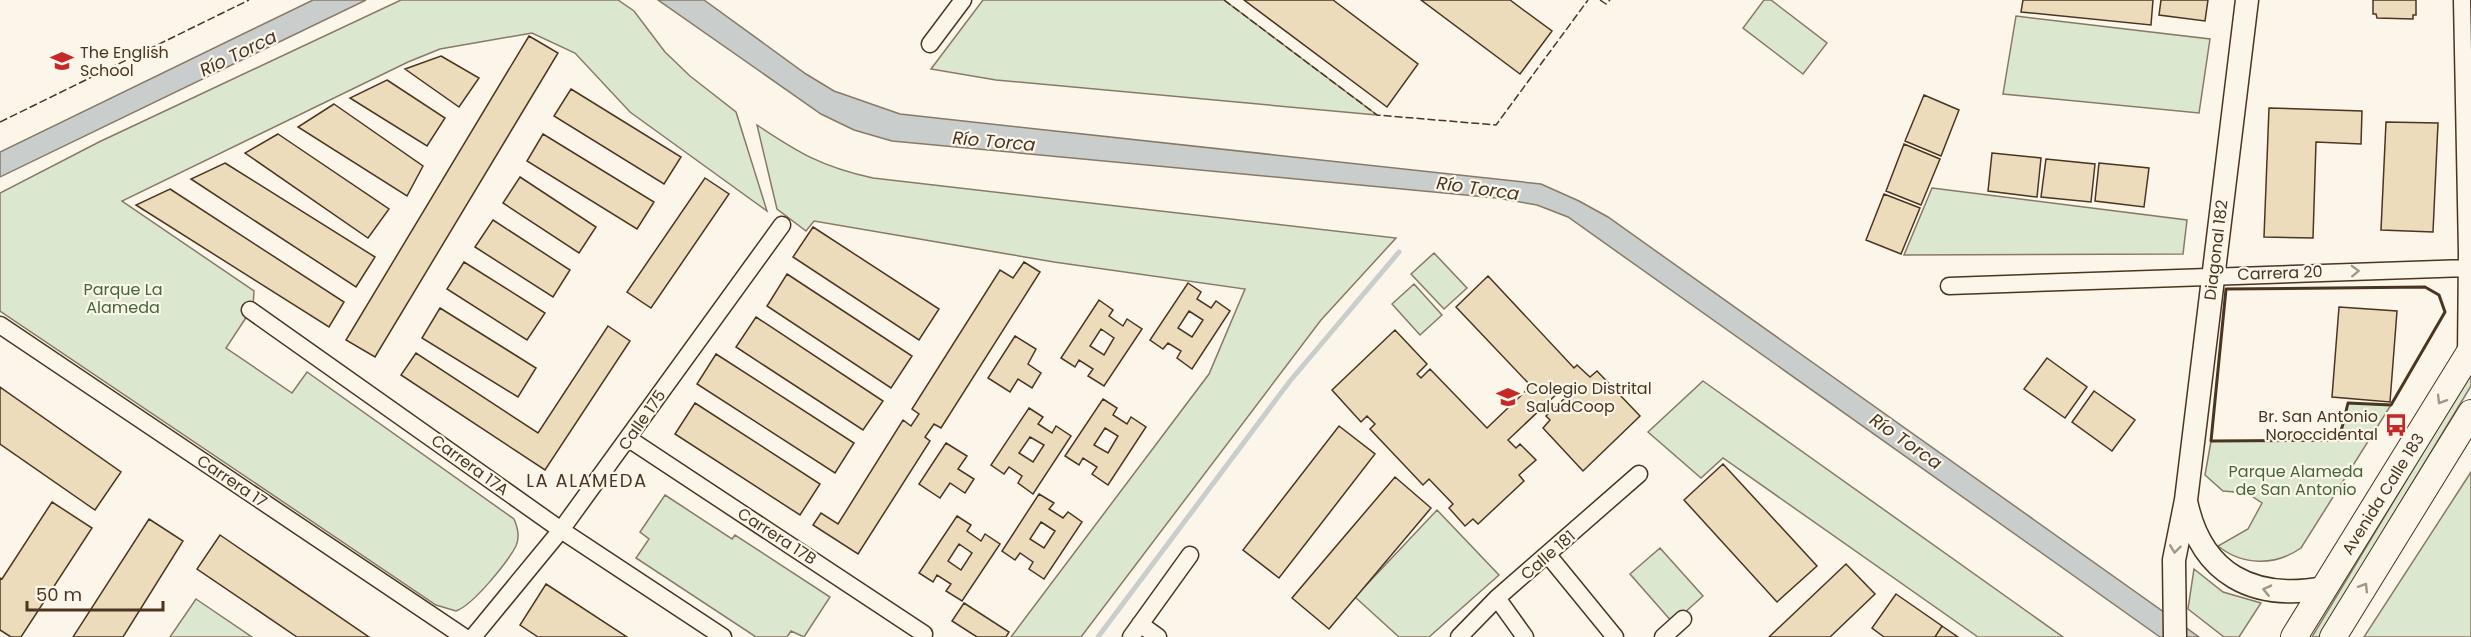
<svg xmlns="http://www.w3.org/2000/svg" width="2471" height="637" viewBox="0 0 2471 637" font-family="Poppins,sans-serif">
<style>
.green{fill:#dce7d0;stroke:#887966;stroke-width:1.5}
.water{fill:#c9cecd;stroke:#887966;stroke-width:1.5}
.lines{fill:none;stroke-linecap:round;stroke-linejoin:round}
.stream{stroke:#c9cecd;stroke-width:5}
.building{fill:#ecdcbc;stroke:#4a3520;stroke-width:1.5;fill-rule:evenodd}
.street-casing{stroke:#4a3520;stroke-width:19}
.secondary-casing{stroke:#4a3520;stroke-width:25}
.primary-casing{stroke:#4a3520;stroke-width:28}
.street{stroke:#fbf6e9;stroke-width:16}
.secondary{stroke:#fbf6e9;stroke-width:22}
.primary{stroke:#fbf6e9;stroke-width:26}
.fence{stroke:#4a3520;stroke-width:1.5;stroke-dasharray:8 3;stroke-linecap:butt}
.wall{stroke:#4a3520;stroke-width:3}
.oneway{stroke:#a29684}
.labels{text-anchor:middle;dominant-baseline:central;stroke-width:4.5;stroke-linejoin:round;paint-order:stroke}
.poi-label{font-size:16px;fill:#4a3520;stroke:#fbf6e9;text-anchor:start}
.street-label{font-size:16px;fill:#4a3520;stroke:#fbf6e9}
.park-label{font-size:16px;fill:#436837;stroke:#fbf6e9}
.water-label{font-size:18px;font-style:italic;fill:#4a3520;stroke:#fbf6e9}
.neighbourhood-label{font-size:18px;letter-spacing:1.5px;fill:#4a3520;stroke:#fbf6e9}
</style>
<rect width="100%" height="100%" fill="#fbf6e9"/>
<path class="green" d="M401,0H618L634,11L665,52L690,76L736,112L767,211L630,112L575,53L532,33L440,49L408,62L122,201L254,291L253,307L226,348L292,393L307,372L514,519C518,528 520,537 516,546C507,563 473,605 456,611L436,605L0,311V193L99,142Z
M983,0H1224L1377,115L996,80L931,69Z
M1764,0H1771L1827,43L1803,74L1743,28Z
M2016,16L2210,39L2199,113L2003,94Z
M757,125C799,153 822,167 873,178L1396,238L1321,320L1081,637H1011L1209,374L1245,289L1054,262L814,221L806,231L777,209Z
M1932,188L2187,220L2183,254L1904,255Z
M1434,253L1467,288L1444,309L1411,274Z
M1414,284L1442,315L1420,335L1392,304Z
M2471,373V386L2319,637H2312Z
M1703,381L2063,637H1978L1723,458L1701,478L1648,432Z
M2348,403L2391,405L2301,548C2275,566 2243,566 2218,546L2248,529L2262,503L2247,493L2223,491L2205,475L2211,441L2338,440Z
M2471,472V637H2364Z
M665,495L732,539L735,535L830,597L804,637L791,631L787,637H756L636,558L649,539L640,532Z
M1437,510L1499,575L1429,637H1399L1355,597Z
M1660,548L1703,596L1673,623L1630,574Z
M2194,569L2223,592L2261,603L2239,637H2224L2188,609Z
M196,599L252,637H170Z"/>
<path class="water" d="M313,0H366L0,177V152Z
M658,0H704L806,74L834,91L900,114L1541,184L1579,201L1608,217L2199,637H2160L1568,217L1537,205L1497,198L892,141L854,130L821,114Z"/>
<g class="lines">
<path class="stream" d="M1098,637L1290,381L1399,252"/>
</g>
<path class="building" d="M1244,0H1333L1418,64L1387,107Z
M1421,0H1510L1552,31L1520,74Z
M2023,0H2153L2151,25L2021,12Z
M2161,0H2208L2205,21L2159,15Z
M2373,0H2416V15H2413V19L2377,18L2376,14H2373Z
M529,36L558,53L375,357L346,340Z
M441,56L479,78L459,107L405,69Z
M387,80L445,118L427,146L350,98Z
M571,89L681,157L664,184L554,116Z
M1924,95L1959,110L1941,156L1905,141Z
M334,104L423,166L407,196L298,127Z
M2269,108L2362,111L2361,144L2316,142L2313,238L2264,237Z
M2386,122L2438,123L2433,232L2381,230Z
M278,134L389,209L368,238L245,153Z
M543,134L654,202L637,229L527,161Z
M1904,144L1940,159L1921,205L1886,191Z
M1992,153L2041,158L2037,197L1988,191Z
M2046,159L2095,164L2091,202L2041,197Z
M225,163L375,257L356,287L191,179Z
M2099,163L2149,168L2144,207L2095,201Z
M520,177L596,227L579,253L503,203Z
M705,178L729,194L651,308L627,292Z
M170,189L344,302L329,327L136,205Z
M1884,194L1920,208L1901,254L1866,240Z
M493,220L570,270L553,297L475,247Z
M813,227L939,309L919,340L793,257Z
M464,262L545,313L527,340L447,289Z
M1024,262L1040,272L941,428L934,424L925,437L930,441L858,554L813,525L821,513L838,524L903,420L911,426L919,414L912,409L1000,270L1013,278Z
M787,274L912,356L891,388L767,306Z
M1488,276L1574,368L1577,365L1590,377L1597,371L1640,416L1583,471L1543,428L1550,420L1546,416L1567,396L1561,390L1508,440L1516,448L1520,444L1536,460L1519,475L1524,481L1478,524L1473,519L1465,526L1449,508L1453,504L1429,479L1423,485L1370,429L1375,424L1367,416L1361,422L1332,390L1395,330L1427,364L1417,374L1421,378L1430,369L1487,428L1531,386L1456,307Z
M1188,283L1201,292L1197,299L1211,308L1216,301L1230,311L1192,369L1177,358L1181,351L1168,343L1163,349L1150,340ZM1189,311L1203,320L1192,337L1178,328Z
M1099,300L1113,310L1109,316L1123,326L1127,319L1142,329L1104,386L1088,376L1093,369L1079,360L1075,367L1061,358ZM1101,329L1114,338L1104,355L1090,346Z
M2339,307L2397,311L2390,402L2332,397Z
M440,308L536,368L518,397L422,338Z
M756,317L883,401L863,430L736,347Z
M608,326L630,341L545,470L401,375L416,353L538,433Z
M1015,336L1036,349L1028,364L1041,373L1032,388L1018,379L1010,392L988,378Z
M716,354L854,443L835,473L697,384Z
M2047,358L2087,387L2065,418L2024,389Z
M0,387L121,472L95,510L0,444Z
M2094,391L2135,420L2112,451L2072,422Z
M1103,399L1117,408L1113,415L1127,424L1131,417L1146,427L1108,485L1092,474L1097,467L1083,458L1079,465L1065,456ZM1105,428L1118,436L1108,453L1094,445Z
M695,403L820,484L800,515L675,434Z
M1029,408L1043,417L1038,424L1052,433L1056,426L1071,436L1033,494L1018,483L1022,476L1009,467L1004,474L991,465ZM1030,437L1044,445L1033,462L1019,453Z
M1339,426L1375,454L1279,578L1243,550Z
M946,443L967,456L958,469L974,479L965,493L950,483L940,498L919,484Z
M1723,464L1817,566L1777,602L1684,500Z
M1395,477L1431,508L1329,629L1292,598Z
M1039,494L1054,503L1049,509L1063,518L1068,512L1082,522L1044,579L1029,569L1033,562L1020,553L1015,560L1002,551ZM1041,522L1055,531L1044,548L1030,539Z
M52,502L92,528L21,637H11L0,630V578L2,579Z
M957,516L971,525L967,531L981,541L985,534L1000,544L962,601L946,591L951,584L937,575L933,582L919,573ZM959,544L972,553L961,570L948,561Z
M149,519L183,541L123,637H73Z
M220,535L369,637H297L197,569Z
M1846,564L1875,594L1830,637H1769Z
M546,584L627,637H538L520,625Z
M1896,594L1942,626L1935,637H1884L1872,628Z
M964,603L1009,632L1006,637H977L952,621Z
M1942,626L1958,637H1935Z"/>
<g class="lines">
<g class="street-casing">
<path id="street" d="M2462,0L2467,253L2466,358
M930,44L963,0
M1949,286L2467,268
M250,310L561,530L723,637
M0,325L464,637
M629,439L924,634
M1548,555L1615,637
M1497,598L1525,637
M1140,624L1158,637
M473,637L561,530L782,225
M1131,637L1190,555
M1459,637L1497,598L1639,474
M1663,637L1683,619"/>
</g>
<g class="secondary-casing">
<path id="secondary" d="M2186,501C2201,575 2254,601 2324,588
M2175,637L2174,560L2186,500L2247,0"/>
</g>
<g class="primary-casing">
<path id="primary" d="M2294,637L2471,350
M2333,637L2471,413"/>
</g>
<use href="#street" class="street"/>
<use href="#secondary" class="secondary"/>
<use href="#primary" class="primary"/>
<path class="fence" d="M1224,0L1377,115L1496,125L1588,0
M1600,0L1606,4L1610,0
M0,122L249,0"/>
<path class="wall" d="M2425,287L2439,295L2445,312L2391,405L2348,403L2339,440L2211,441L2226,289Z"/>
</g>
<defs><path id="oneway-chevron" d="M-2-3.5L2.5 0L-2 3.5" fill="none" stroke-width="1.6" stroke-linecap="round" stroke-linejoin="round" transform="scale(1.5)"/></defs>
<g class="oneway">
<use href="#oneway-chevron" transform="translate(2355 271) rotate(-2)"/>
<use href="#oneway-chevron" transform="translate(2441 400) rotate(121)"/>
<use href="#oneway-chevron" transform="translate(2175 549) rotate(97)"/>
<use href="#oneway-chevron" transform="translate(2364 587) rotate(-58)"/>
<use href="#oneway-chevron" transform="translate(2267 590) rotate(-167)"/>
</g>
<defs>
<g id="school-bare" transform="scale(1.8)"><path d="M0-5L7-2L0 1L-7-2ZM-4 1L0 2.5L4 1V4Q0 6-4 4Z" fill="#c62828" stroke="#fbf6e9" stroke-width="2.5" paint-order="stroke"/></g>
<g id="bus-bare" transform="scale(1.8)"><path d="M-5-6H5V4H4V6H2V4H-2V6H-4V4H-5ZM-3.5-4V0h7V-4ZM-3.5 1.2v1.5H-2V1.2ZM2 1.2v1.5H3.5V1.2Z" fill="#c62828" stroke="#fbf6e9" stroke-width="2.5" paint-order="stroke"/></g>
</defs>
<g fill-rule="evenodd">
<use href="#school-bare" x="62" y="61"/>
<use href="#school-bare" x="1508" y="397"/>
<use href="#bus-bare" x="2396" y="425"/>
</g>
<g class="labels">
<g class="poi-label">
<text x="80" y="52">The English<tspan x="80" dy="18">School</tspan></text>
<text x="1526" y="388">Colegio Distrital<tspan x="1526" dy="18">SaludCoop</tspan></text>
<text x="2378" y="416" text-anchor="end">Br. San Antonio<tspan x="2378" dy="18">Noroccidental</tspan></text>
</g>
<g class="street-label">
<text transform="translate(2216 250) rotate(-83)">Diagonal 182</text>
<text transform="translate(2280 273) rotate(-2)">Carrera 20</text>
<text transform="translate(642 420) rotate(-55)">Calle 175</text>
<text transform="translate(470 465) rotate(36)">Carrera 17A</text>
<text transform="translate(232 481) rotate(34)">Carrera 17</text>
<text transform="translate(2383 494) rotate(-58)">Avenida Calle 183</text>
<text transform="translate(777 536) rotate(33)">Carrera 17B</text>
<text transform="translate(1548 555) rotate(-41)">Calle 181</text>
</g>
<g class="park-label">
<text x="123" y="289">Parque La<tspan x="123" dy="18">Alameda</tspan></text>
<text x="2296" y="471">Parque Alameda<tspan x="2296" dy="18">de San Antonio</tspan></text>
</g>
<g class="water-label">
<text transform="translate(238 53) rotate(-26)">Río Torca</text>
<text transform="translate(994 141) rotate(5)">Río Torca</text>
<text transform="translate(1478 188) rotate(8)">Río Torca</text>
<text transform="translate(1906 441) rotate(35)">Río Torca</text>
</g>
<g class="neighbourhood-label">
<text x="587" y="480">LA ALAMEDA</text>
</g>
</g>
<path d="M27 601v9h136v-9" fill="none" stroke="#4a3520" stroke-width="3"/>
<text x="36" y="601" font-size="18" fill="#4a3520" stroke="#fbf6e9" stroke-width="4.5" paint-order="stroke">50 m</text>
</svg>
